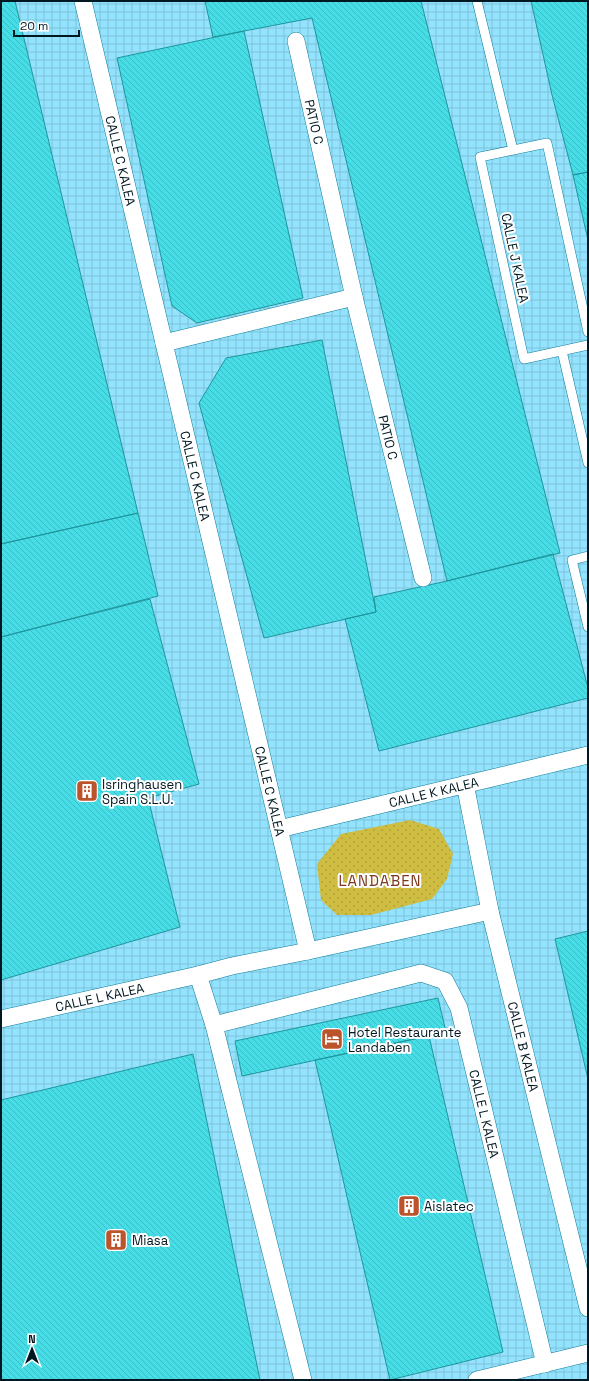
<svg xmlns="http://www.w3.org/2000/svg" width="589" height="1381" viewBox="0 0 589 1381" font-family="'Space Grotesk',sans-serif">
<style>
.industrial{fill:url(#industrial-grid)}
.grass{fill:url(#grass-dots)}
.building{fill:url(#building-back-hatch);stroke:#1f969d}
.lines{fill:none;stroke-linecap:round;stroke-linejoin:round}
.lane-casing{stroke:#0f7e9a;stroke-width:10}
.street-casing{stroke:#0f7e9a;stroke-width:18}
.lane{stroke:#fff;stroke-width:9}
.street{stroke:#fff;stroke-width:17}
.labels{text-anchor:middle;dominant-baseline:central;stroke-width:4;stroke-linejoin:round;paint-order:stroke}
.street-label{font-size:13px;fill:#001821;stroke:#fff}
.poi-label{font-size:13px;fill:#001821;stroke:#fff;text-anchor:start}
.quarter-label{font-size:15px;letter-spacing:1px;fill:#7c3920;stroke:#fff}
</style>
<defs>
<pattern id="industrial-grid" width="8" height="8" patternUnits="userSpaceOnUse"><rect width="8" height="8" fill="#93e3fe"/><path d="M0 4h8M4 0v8" fill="none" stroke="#7dc2d9"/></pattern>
<pattern id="grass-dots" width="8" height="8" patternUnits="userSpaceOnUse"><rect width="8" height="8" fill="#cebd41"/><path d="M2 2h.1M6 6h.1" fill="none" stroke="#afa239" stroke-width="1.8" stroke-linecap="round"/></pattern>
<pattern id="building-back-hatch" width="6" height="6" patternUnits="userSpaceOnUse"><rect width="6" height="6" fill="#46dde6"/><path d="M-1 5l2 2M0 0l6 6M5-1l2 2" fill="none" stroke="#3cbdc5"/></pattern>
</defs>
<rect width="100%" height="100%" fill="#b5eafc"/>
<path class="industrial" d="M1,1H588V1380H1Z"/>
<path class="grass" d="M410,820L439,829L453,854L447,879L432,899L371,915H337L321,900L317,864L341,834Z"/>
<path class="building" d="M1,1H15L138,513L1,544Z
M205,1H421L560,553L447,581L312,18L213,37Z
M531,1H588V172L573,175L552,95Z
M244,31L303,298L197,323L172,306L117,58Z
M588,172V240L573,175Z
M322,340L376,612L264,638L199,403L226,358Z
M138,513L158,596L1,637V544Z
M553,554L588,688V698L379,751L345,619L376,612L374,597L447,581Z
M150,599L199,784L148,798L180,927L1,980V637Z
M588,931V1079L555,939Z
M438,998L446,1032L242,1076L235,1041Z
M429,1036L503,1352L390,1380L315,1060Z
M193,1054L260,1380H1V1100Z"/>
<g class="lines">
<g class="lane-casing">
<path id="lane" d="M477,1L513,150
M588,332L547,143L480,157L524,359L588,345
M562,351L588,463
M588,556L572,560L588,627"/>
</g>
<g class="street-casing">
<g id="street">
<path id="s1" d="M83,1L308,951"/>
<path id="s2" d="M296,41L354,297L423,578"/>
<path d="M164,343L354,297"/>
<path id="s3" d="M465,784L490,911L588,1308"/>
<path id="s4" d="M279,829L588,755"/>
<path d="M198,975L214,1025L303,1380"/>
<path id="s5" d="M1,1019L198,975L232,966L308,951L490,911"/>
<path id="s6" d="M214,1025L421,973L445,981L459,1008L545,1364"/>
<path d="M477,1380L588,1353"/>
</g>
</g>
<use href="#lane" class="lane"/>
<use href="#street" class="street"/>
</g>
<defs>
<g id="building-square" transform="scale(1.15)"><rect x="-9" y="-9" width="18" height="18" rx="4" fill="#bb542b" stroke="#fff"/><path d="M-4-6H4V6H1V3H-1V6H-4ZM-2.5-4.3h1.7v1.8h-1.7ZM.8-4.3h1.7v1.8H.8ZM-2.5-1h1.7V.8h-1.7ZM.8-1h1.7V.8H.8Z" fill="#fff"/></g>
<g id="hotel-square" transform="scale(1.15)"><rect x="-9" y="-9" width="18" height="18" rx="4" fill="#bb542b" stroke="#fff"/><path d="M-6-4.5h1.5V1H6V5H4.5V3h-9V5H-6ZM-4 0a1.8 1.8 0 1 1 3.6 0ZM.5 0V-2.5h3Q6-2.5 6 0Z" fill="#fff"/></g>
</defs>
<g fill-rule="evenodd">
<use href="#building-square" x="87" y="791"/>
<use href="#hotel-square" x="332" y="1039"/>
<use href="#building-square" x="409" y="1206"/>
<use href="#building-square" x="116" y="1240"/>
</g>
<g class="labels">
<g class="street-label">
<text stroke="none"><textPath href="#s2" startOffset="83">PATIO C</textPath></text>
<text stroke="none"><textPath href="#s1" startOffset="164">CALLE C KALEA</textPath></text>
<text transform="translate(515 258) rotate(78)">CALLE J KALEA</text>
<text stroke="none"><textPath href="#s2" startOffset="407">PATIO C</textPath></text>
<text stroke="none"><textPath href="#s1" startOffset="488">CALLE C KALEA</textPath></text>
<text stroke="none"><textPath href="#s1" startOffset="812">CALLE C KALEA</textPath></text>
<text stroke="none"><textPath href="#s4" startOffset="159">CALLE K KALEA</textPath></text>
<text stroke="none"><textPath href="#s5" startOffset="101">CALLE L KALEA</textPath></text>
<text stroke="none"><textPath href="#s3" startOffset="269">CALLE B KALEA</textPath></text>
<text stroke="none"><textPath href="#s6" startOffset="378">CALLE L KALEA</textPath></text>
</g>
<g class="poi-label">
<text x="102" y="784">Isringhausen<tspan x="102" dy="15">Spain S.L.U.</tspan></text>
<text x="348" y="1032">Hotel Restaurante<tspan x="348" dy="15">Landaben</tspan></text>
<text x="424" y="1206">Aislatec</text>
<text x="132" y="1240">Miasa</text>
</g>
<g class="quarter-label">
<text x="380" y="880">LANDABEN</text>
</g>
</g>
<rect width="589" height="1381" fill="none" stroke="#001821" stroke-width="4"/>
<g transform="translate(32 1349)" stroke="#ffffff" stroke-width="3" paint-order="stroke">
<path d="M0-3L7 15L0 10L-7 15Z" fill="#001821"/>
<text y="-6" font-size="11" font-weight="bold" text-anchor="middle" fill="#001821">N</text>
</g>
<path d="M14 30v6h65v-6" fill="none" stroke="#001821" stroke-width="2"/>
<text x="20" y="30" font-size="12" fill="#001821" stroke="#ffffff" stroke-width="3" paint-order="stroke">20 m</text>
</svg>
